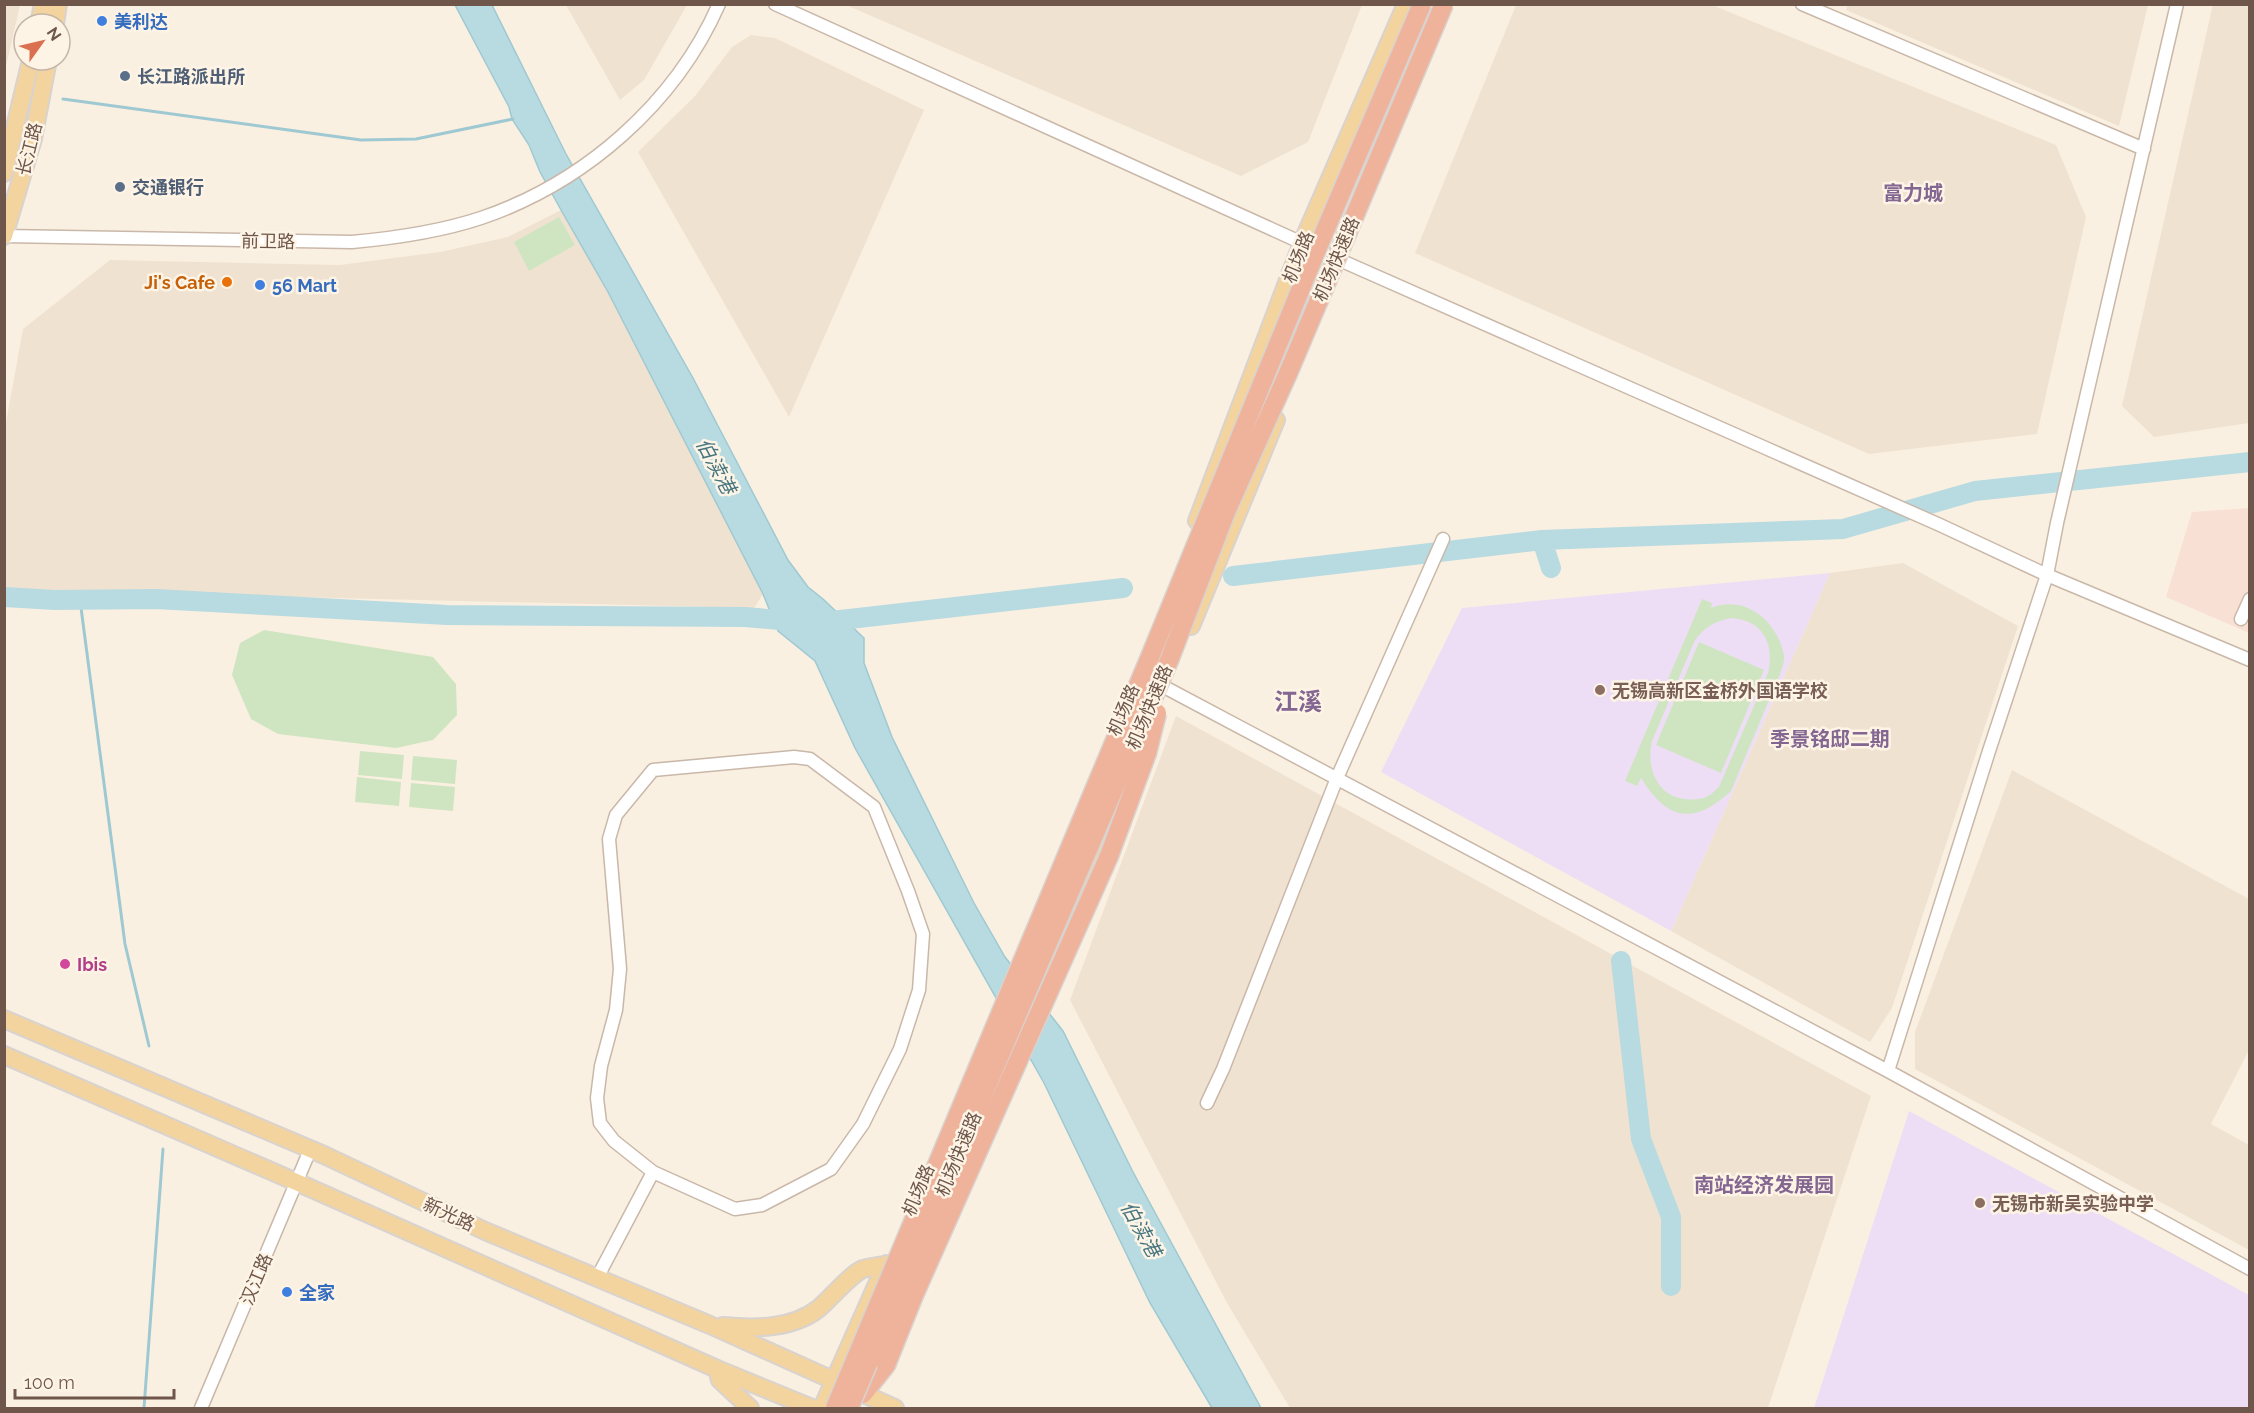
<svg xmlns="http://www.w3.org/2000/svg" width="2254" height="1413" viewBox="0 0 2254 1413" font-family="Raleway,'Noto Sans SC',sans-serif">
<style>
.residential{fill:#f0e2d0}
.commercial{fill:#f9e0d5}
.education{fill:#eddef5}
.grass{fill:#cfe5c1;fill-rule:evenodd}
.water{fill:#b8dae1;stroke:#9fc9d2;stroke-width:1.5}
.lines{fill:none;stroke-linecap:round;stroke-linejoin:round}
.stream{stroke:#9fc9d2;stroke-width:3}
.river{stroke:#b8dae1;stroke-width:20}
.minor-casing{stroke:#c9b8a9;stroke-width:15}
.major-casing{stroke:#d9d3d0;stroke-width:20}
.highway-casing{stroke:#d9d3d0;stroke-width:21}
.minor{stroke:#fff;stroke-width:12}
.major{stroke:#f3d49e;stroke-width:16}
.highway{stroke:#efb39c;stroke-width:18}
.highway-bridge-casing{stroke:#d9d3d0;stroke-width:21;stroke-linecap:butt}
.highway-bridge{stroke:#efb39c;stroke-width:18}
.shop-dot{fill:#3f7fe0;stroke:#fdf4e6;stroke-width:2}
.service-dot{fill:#5c6f8a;stroke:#fdf4e6;stroke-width:2}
.food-dot{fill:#e8710a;stroke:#fdf4e6;stroke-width:2}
.education-dot{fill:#8d6e63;stroke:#fdf4e6;stroke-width:2}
.hotel-dot{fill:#d1479c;stroke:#fdf4e6;stroke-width:2}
.labels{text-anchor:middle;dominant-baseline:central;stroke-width:5;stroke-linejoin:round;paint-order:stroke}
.shop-label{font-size:18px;font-weight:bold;fill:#366cbe;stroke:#fdf4e6;text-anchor:start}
.service-label{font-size:18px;font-weight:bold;fill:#4e5e75;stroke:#fdf4e6;text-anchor:start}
.street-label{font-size:18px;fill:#6e574a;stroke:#fdf4e6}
.food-label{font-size:18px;font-weight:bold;fill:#c56008;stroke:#fdf4e6;text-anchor:end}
.education-label{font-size:18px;font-weight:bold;fill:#785e54;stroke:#fdf4e6;text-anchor:start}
.hotel-label{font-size:18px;font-weight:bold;fill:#b23c85;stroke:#fdf4e6;text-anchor:start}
.neighbourhood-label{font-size:20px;font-weight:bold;fill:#836691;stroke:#fdf4e6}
.water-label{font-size:20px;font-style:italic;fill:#477680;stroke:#fdf4e6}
.district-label{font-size:24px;font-weight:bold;fill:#836691;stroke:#fdf4e6}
</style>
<rect width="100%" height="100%" fill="#faf0e1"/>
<path class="residential" d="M5,4L20,5L5,71L4,5Z
M1848,4L2148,5L2119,126L1846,10Z
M2213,4L2249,5V423L2154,437L2122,406Z
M566,5H687L644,80L620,100Z
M846,5L1362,4V5L1308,142L1241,176Z
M1516,5H1712L2056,145L2086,217L2037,434L1869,454L1415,253Z
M751,35L775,38L924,110L789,417L638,152L695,96L732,47Z
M561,210L608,292L763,594L754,608L5,590V428L23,329L110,260L340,265L440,252L508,237Z
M1903,563L2018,626L1892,1008L1870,1042L1671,931L1830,573Z
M1176,716L1871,1096L1768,1408H1290L1227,1303L1070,1000Z
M2012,770L2249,899V1050L2211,1124L2249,1145V1250L1915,1069V1032Z"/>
<path class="commercial" d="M2249,508V633L2166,597L2192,512Z"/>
<path class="education" d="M1830,573L1671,931L1381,772L1462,608Z
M1909,1111L2249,1295V1408H1814Z"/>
<path class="grass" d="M559,217L575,245L529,271L514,242Z
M1702,599L1712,603L1711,608C1745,594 1778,621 1784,656C1785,661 1782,668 1780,674L1731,791C1693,826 1667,820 1641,778L1637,786L1625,781ZM1731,618C1763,620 1775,644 1768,673L1719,787C1715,790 1712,794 1708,796C1701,800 1692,800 1685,799C1656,796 1646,766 1652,741L1695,640C1705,627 1715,621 1731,618Z
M264,630L433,657L456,684L457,715L433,740L396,748L278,734L251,719L232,675L240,643Z
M1699,642L1764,670L1721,773L1656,745Z
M360,751L404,755L402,779L358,775Z
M413,756L457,760L455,784L411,780Z
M357,777L401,782L399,806L355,802Z
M411,783L455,787L453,811L409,807Z"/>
<path class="water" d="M455,5H492L566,154L693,378L788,560L808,587L823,599L864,638V663L892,737L974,903L1005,957L1063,1031L1133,1172L1261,1408H1212L1150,1303L1044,1083L855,748L815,661L778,631L763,594L608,292L561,210L540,172L529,145L512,119L509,107Z"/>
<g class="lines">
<path class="stream" d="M63,99L361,140L416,139L513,119
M80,600L125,944L149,1046
M144,1408L163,1149"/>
<path class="river" d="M1542,540L1551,568
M1233,576L1542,540L1843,529L1975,491L2250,462
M4,597L55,600L156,599L447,615L745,617L814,623L1123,588
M1621,961L1641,1139L1671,1217V1286"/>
<g class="minor-casing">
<path id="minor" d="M775,4L1342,261L1940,525L2047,575L2250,660
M1802,4L2144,149
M4,236L352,242C396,238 439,232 481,218C584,183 675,104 719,4
M2241,619L2250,599
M1153,681L1888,1071L2250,1269
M1888,1071L1989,751L2047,575L2057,523L2177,4
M1207,1103L1223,1069L1337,778L1443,539
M597,1278L653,1172L735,1209L762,1205L831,1169L863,1124L900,1049L919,990L923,934L908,891L874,807L810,759L794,757L653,770L616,815L609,839L620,969L616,1010L601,1066L597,1098L600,1123L614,1141L653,1172
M201,1408L310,1150"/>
</g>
<g class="major-casing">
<path id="major" d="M39,24L43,4
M55,24L58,4
M4,173L31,60
M4,236L33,139L48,60
M1197,521L1302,243L1406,4
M1191,626L1276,420
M1051,964L1112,825
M4,1019L324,1155L485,1231L710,1325L895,1408
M4,1055L310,1188L717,1369L812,1408
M981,1123L1030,1012
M723,1326C755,1329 792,1329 818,1309C829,1300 852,1273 863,1269C870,1267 878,1266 886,1265
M717,1369L720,1380L750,1408
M822,1408L886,1264"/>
</g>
<g class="highway-casing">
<path id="highway" d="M863,1394L886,1365"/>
</g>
<use href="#minor" class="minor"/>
<use href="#major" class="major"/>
<use href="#highway" class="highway"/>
<g class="highway-bridge-casing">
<path id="highway-bridge" d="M886,1365L914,1295L1109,856L1147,753L1157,713
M835,1408L1150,657L1315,254L1422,4
M849,1408L1170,658L1226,512L1289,371L1444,4"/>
</g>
<use href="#highway-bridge" class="highway-bridge"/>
</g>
<g class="shop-dot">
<circle cx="102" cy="21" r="6"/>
<circle cx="260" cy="285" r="6"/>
<circle cx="287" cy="1292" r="6"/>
</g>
<g class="service-dot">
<circle cx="125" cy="76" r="6"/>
<circle cx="120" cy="187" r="6"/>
</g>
<circle class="food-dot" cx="227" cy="282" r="6"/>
<g class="education-dot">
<circle cx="1600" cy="690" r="6"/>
<circle cx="1980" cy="1203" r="6"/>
</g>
<circle class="hotel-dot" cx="65" cy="964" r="6"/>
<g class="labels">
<g class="shop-label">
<text x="114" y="21">美利达</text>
<text x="272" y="285">56 Mart</text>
<text x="299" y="1292">全家</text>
</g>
<g class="service-label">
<text x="137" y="76">长江路派出所</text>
<text x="132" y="187">交通银行</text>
</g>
<g class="street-label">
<text transform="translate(29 149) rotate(-76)">长江路</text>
<text transform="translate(268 241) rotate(1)">前卫路</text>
<text transform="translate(1298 257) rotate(-68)">机场路</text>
<text transform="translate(1336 259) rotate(-67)">机场快速路</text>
<text transform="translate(1149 707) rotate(-67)">机场快速路</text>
<text transform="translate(1123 710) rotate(-67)">机场路</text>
<text transform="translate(958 1154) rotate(-67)">机场快速路</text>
<text transform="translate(918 1190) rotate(-67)">机场路</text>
<text transform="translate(449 1214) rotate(25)">新光路</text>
<text transform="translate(256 1279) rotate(-67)">汉江路</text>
</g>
<g class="food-label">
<text x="215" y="282">Ji's Cafe</text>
</g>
<g class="education-label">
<text x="1612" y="690">无锡高新区金桥外国语学校</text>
<text x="1992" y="1203">无锡市新吴实验中学</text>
</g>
<g class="hotel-label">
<text x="77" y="964">Ibis</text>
</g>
<g class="neighbourhood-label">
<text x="1913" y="193">富力城</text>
<text x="1830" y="739">季景铭邸二期</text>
<text x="1764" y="1185">南站经济发展园</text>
</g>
<g class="water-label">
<text transform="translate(716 466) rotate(62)">伯渎港</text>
<text transform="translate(1141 1229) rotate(61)">伯渎港</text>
</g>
<g class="district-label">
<text x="1298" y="701">江溪</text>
</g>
</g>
<rect width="2254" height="1413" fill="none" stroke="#6e574a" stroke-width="12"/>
<g transform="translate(42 42) rotate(56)"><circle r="28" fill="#fdf4e6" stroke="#c4b5a8" stroke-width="1.5"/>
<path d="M0-4.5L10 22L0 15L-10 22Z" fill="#da704f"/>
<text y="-9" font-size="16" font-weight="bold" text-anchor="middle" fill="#6e574a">N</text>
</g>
<path d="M15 1389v9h159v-9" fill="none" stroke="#6e574a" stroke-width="3"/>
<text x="24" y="1389" font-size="18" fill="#6e574a" stroke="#fdf4e6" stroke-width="4.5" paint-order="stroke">100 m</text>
</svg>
